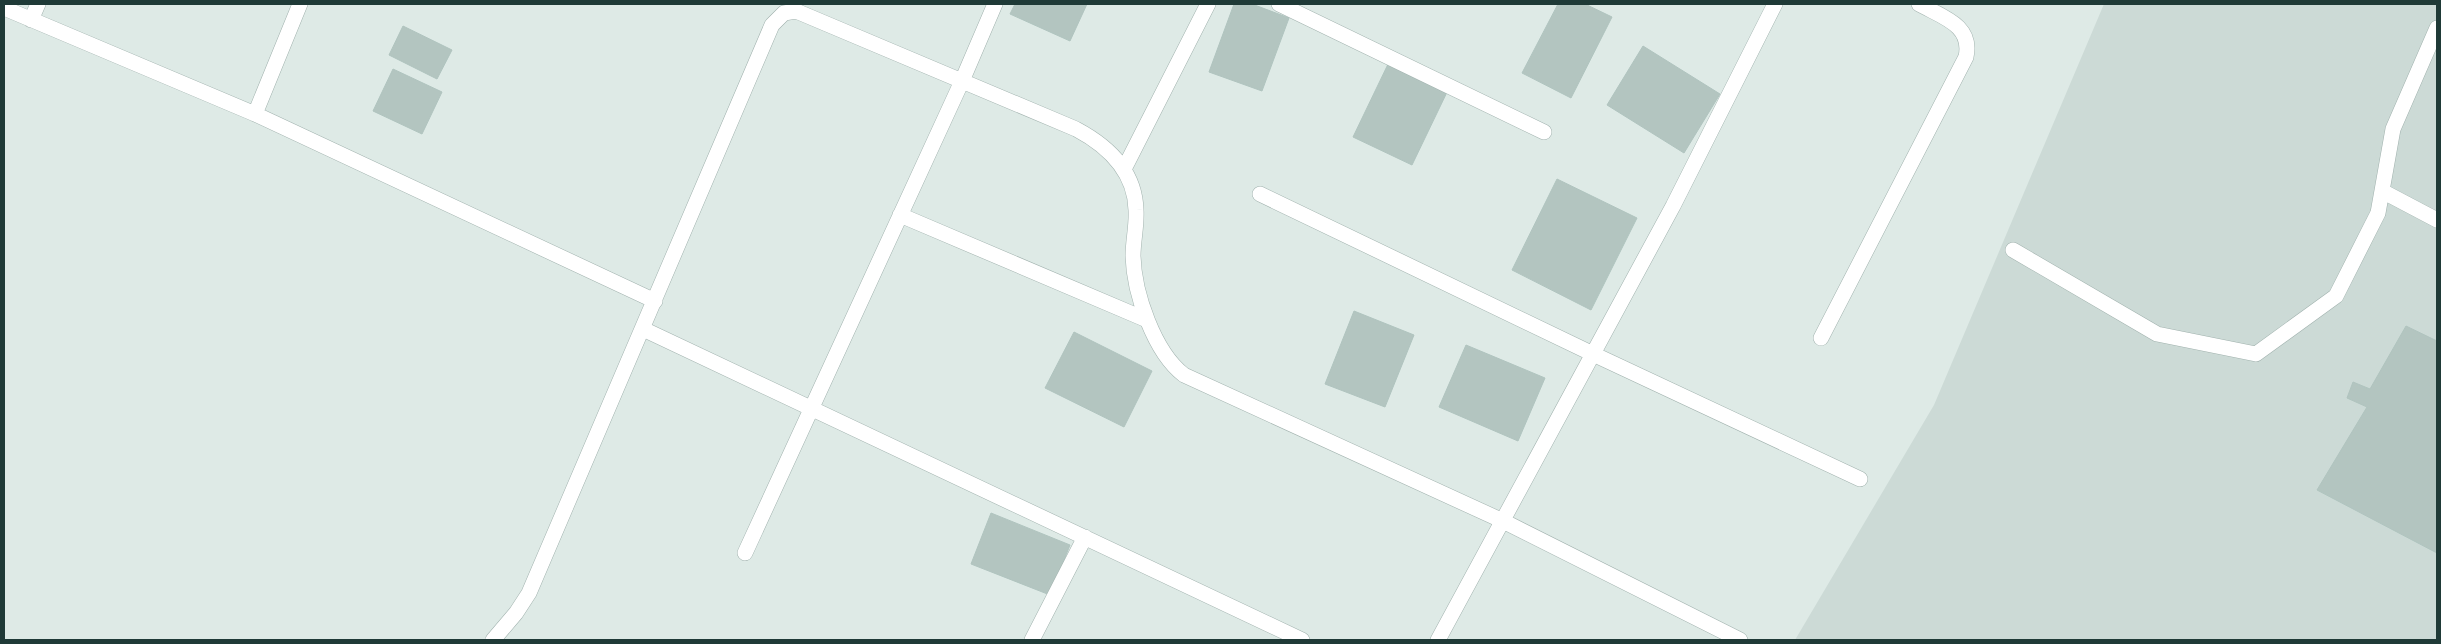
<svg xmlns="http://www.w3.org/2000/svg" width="2441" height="644" viewBox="0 0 2441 644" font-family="Inter,sans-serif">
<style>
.built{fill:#ccdad6}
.building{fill:#b3c5c0;stroke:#b0c4bf}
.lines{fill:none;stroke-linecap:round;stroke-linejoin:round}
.lane-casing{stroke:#a1b2ae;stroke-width:16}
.street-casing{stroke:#a1b2ae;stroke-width:16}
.lane{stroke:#fff;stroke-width:15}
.street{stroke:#fff;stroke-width:15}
</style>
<rect width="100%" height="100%" fill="#deeae6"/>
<path class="built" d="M2104,4H2437V640H1795L1934,405Z"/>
<path class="building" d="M1015,4H1087L1070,41L1010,14Z
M1234,4H1252L1289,18L1262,91L1209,72Z
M1558,4H1585L1612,17L1571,98L1522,73Z
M403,26L452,50L437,79L389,55Z
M1643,46L1720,94L1684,153L1607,105Z
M1390,60L1449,88L1412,165L1353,137Z
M393,69L442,92L422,134L373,111Z
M1557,179L1637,218L1591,310L1512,270Z
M1354,311L1414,335L1385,407L1325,384Z
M2406,326L2437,341V553L2317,490L2367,407L2347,398L2353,382L2370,389Z
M1074,332L1152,371L1124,427L1045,388Z
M1466,345L1545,378L1518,441L1439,407Z
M991,513L1070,545L1050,595L971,564Z"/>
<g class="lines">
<g class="lane-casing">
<path id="lane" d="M2382,191L2437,220
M2013,250L2157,334L2256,354L2336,296L2378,213L2393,129L2437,28"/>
</g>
<g class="street-casing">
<path id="street" d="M1279,4L1544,132
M4,8L255,114L655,301
M31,20L38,4
M255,114L300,4
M1124,169L1208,4
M1260,194L1593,354L1860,479
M900,215L1147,320
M643,329L1302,640
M1821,338L1966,57C1973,25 1942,17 1919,4
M745,553L962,81L995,4
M493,640L516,613L529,593L772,25L784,13L796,11L1076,129C1108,146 1135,171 1136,210C1137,225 1133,241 1133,256C1134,293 1154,352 1184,375L1503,521L1740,640
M1032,640L1085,537
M1438,640L1673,206L1775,4"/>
</g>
<use href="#lane" class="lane"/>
<use href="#street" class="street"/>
</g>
<rect width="2441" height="644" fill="none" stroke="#1f3a37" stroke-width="10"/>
</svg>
